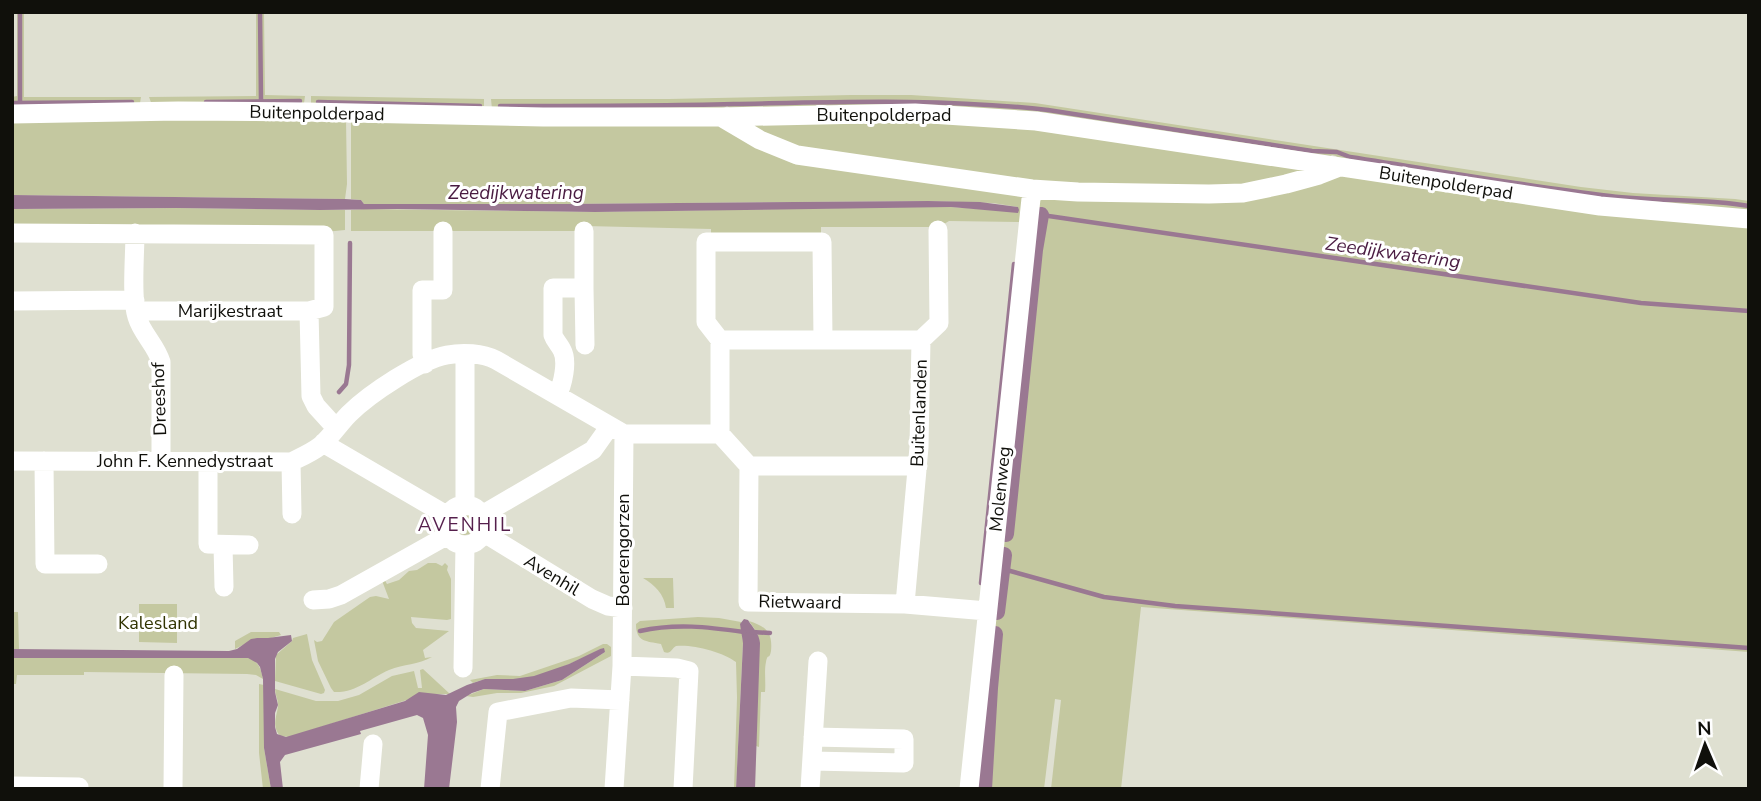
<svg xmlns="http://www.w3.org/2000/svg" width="1761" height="801" viewBox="0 0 1761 801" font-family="'Nunito Sans',sans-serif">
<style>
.green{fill:#c4c8a0}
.water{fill:#9a7892}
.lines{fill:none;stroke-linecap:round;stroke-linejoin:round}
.stream{stroke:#9a7892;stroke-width:4.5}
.canal{stroke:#9a7892;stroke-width:16}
.minor{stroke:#fff;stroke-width:19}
.labels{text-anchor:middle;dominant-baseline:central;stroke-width:6;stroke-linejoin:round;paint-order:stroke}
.street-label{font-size:18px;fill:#10100b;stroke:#fff}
.park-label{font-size:18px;fill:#303300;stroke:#fff}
.water-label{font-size:19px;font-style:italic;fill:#491b41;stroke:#fff}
.neighbourhood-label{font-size:19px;letter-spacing:2px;fill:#551f4c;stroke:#fff}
</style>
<rect width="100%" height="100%" fill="#dfe0d1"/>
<path class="green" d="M17,12H24V97H141L140,103L12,110V97L17,96Z
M256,12H264L265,95L305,96L304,103L152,105L149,97L256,96Z
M851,95H911L1035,103L1581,187L1633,193L1735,199L1749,201V215L1650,204L1339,160L1336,156L1332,155L1326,159L1067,121L733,110L727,106L721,110L492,109L491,99H669Z
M311,96L484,99V106L311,103Z
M12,116L346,120L347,184L345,199L12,195Z
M705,119L747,137L1022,194L1023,222L949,221L939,227H821V235H711V229L586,226L583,231H351V210L364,209L595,212L901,207H951L996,210L1018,207L993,203L928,201L565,204H364L361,200L351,199V122Z
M737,120L1005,122L1319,166L1267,185L1099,188L807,153Z
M1337,174L1749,225V652L1141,607L1121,789H1051L1061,700L1055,699L1044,789H973L1038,202L1046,197L1192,198Z
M176,208L345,210V230L325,232L12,230V209Z
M455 525a10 10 0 1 1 20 0a10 10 0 1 1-20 0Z
M428,563H436L442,566L445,563L448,566L447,570L451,579V619L447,620L411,617L412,623L416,628L449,631L423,650L425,658L432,657C418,665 404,664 389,670C370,678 357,693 334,692L331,688L318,661L314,640L317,642L322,641L334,622L370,597L376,596L389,599L381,578L383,577L387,584L399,580L409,571L417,570Z
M643,578H673L674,608H666C664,594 655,585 643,578Z
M139,604H177V643L139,642Z
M12,612H18L19,649H12Z
M698,617L719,618L741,622L743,642L736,789H734L737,698L736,662C723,652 692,644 676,646C671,649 671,655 664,652L661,644C646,641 636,642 636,624L640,621Z
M749,621C765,626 773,632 771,651C769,661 768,652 766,662C764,671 766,682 765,692H761L759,747L756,746L758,634Z
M251,632H279L281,635L271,638H257L235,649V641Z
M307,634L312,660L325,690L324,693L321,694L275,681L276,655L292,641L293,638Z
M603,644H607L611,647V656L554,686L521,693H497L473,697L466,696L484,689L525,691L562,680L605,652L600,649C578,661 547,675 522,679C505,681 489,676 473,683L470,680L497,675L520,676L579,656Z
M12,658H248C259,661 261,669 263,679L256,675L247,674L84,672V675H17L16,684H12Z
M423,669L450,694H433L410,699L289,737L280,736C272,727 276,718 278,707C279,701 275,695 275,689L316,701H338L359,695L392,676L414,671L418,688H422L420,670Z
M259,684L264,685V748L271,789H263L259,753Z"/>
<path class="water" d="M12,195L345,199L361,200L364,204H565L928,201L980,202L1018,207L1019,210L1018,213L951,207L595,212L397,209L320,210L176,208L12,209Z
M744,619L748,620C753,628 759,633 760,643L755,789H736L743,643L740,624Z
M291,635L292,641L278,652L275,659V692L278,705L275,713V727L277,734L286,737L405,701L419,692L446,695L467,685L485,679H513L534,676L569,664L600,649L604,648L605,652L562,680L525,691L484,689L472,693L459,701L456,707L457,722L449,789H424L428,735L423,718L417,715L360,731L361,734L285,755L280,762L283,789H271L264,748L263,679L260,667L257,663L248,658H12V649L229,651L237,649L251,639L257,638H268Z"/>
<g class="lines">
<path class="stream" d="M20,12V103
M260,12L261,101
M206,102L300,101
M318,102L480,106
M12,103L132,102
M500,106C578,106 656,106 734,104C839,102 943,98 1048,110L1312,151L1337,152L1350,157C1436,170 1523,186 1610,196C1656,202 1703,198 1749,206
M1035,214L1641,303L1749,311
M339,392L346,384L349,365L350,243
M1003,569L1104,597L1175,606L1749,648
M981,583L1014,264
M640,631C676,623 708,627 744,632
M752,632L770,633"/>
<path class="canal" d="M1006,534L1035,250L1041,215
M997,612L1004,555
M984,789L990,688L995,634"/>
<path class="minor" d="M12,114L178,111L307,112L543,117H721L915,113L1036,121L1600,206L1749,219
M721,117L760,140L797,155L1032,189L1078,192L1209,194L1243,193L1286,184L1319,175L1337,168
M12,233L324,235V307L309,311H136
M135,233C135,255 131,298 137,317C142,334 156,345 161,362V461
M584,288L585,345
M12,301L135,300
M309,311L311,396L316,406L336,428
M720,340H921
M425,364L422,354V290H443V231
M557,395C563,385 568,361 562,350C559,344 555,341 553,335V288H584V231
M720,434V340L706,322V242H822L823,340
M323,443L448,516
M12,461L291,462C301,457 311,453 320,446C331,437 339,424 349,414C369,394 420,360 447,355C463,352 482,353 496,360L624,434H720L749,466H918
M44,461L45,564H98
M208,462V544L249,545
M291,462L292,514
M749,466L748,602L905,604L987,611
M445 525a20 20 0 1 1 40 0a20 20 0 1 1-40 0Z
M465,506V354
M482,515L593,450L610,426
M484,533L592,599L608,606L623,608
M223,545L224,587
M313,600L329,599L341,595L448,535
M905,604L919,447L921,340L939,323L938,230
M622,666L677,668L689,671L683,789
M463,668L465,545
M812,761L904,763V739L813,737
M12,786L79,787
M173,789L174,675
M369,789L373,744
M490,789L498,712L571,698L620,700
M614,789L622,666L624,434
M810,789L818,661
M969,789L1032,189"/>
</g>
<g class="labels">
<g class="street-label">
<text transform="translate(317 113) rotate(1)">Buitenpolderpad</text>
<text x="884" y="115">Buitenpolderpad</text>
<text transform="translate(1446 183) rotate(9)">Buitenpolderpad</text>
<text x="230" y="311">Marijkestraat</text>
<text transform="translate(159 399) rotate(-92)">Dreeshof</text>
<text transform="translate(919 413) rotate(-88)">Buitenlanden</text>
<text x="185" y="461">John F. Kennedystraat</text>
<text transform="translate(1000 489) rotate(-84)">Molenweg</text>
<text transform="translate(623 550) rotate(-90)">Boerengorzen</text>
<text transform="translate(552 575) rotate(31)">Avenhil</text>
<text transform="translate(800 602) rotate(1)">Rietwaard</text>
</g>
<g class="park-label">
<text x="158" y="623">Kalesland</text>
</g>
<g class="water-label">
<text x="516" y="193">Zeedijkwatering</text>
<text transform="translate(1393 253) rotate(8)">Zeedijkwatering</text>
</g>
<g class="neighbourhood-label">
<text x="465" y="525">AVENHIL</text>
</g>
</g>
<rect width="1761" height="801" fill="none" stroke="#10100b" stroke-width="28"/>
<g transform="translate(1705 745) rotate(358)" stroke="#ffffff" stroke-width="5" paint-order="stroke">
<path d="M0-5L12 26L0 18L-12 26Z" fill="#10100b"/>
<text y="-10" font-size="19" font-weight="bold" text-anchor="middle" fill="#10100b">N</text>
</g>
</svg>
